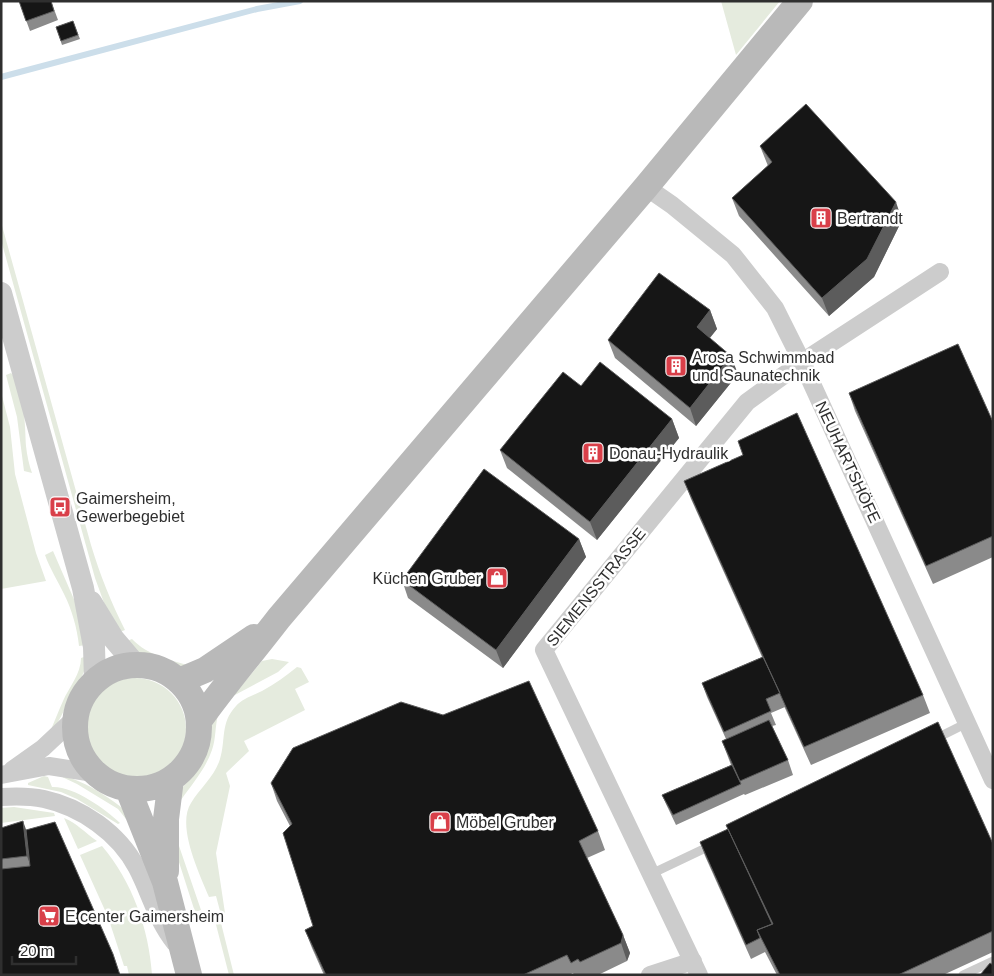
<svg xmlns="http://www.w3.org/2000/svg" width="994" height="976" viewBox="0 0 994 976" font-family="Arial,sans-serif">
<style>
.green{fill:#e5ebde}
.lines{fill:none;stroke-linecap:round;stroke-linejoin:round}
.stream{stroke:#ccdeea;stroke-width:6}
.service{stroke:#ccc;stroke-width:9}
.minor{stroke:#ccc;stroke-width:18}
.tertiary{stroke:#ccc;stroke-width:22}
.secondary{stroke:#b9b9b9;stroke-width:26}
.wall{fill:#8a8a8a}
.shaded-wall{fill:#5c5c5c}
.building{fill:#161616;stroke:#5c5c5c}
.labels{text-anchor:middle;dominant-baseline:central;stroke-width:5;stroke-linejoin:round;paint-order:stroke}
.poi-label{font-size:16px;fill:#2f2f2f;stroke:#fff;text-anchor:start}
.street-label{font-size:16px;fill:#2f2f2f;stroke:#fff}
</style>
<rect width="100%" height="100%" fill="#fff"/>
<path class="green" d="M721,1H780L736,55Z
M1,222L91,545C100,575 111,602 125,630L120,632L107,611L95,578L1,240Z
M11,373C25,385 25,429 26,446C27,455 29,465 32,473L24,471L17,417L6,375Z
M1,392L10,427L15,474L36,553L46,581L1,589Z
M53,551L76,604L86,645L79,646C77,628 72,610 64,594C58,581 50,569 45,555Z
M132,639C148,656 173,661 196,667C190,668 185,670 179,670C161,669 138,655 127,641Z
M87,656C87,672 77,685 69,700C62,714 60,721 49,734C54,723 58,712 63,701C69,687 81,674 81,658Z
M272,659L289,662L278,672L233,696L262,661Z
M297,667L301,668L309,682L295,689L305,710L244,741L249,751L226,773L230,786L216,853L225,913L219,915L234,975H229L213,913L220,911L216,896L209,897C200,875 176,826 191,803C200,788 215,776 220,759C226,740 220,723 236,706C242,699 254,695 262,691C275,684 286,676 297,667Z
M84 729a51 51 0 1 1 102 0a51 51 0 1 1-102 0Z
M218,715C215,726 216,739 212,750C205,770 192,784 181,800V789L191,778L201,763L207,746L209,727Z
M44,776L48,777L52,787C74,786 105,809 120,823L118,824L77,799L61,792L28,785V783Z
M60,776C81,778 110,798 126,811V819L118,809L77,784Z
M14,807L54,813L55,816L1,823V808Z
M64,818C78,824 84,832 97,841L78,849Z
M178,843L201,910L195,912L177,856Z
M102,846C132,881 149,929 152,975H129L127,966H124L108,917L80,855Z"/>
<g class="lines">
<path class="stream" d="M1,77L257,9L300,1"/>
<path class="service" d="M933,740L967,723
M651,874L712,845
M963,975L993,961"/>
<path class="minor" d="M646,187L672,205L733,255L775,308L802,362L993,780
M12,770L43,748L75,718
M1,775L49,766L94,773
M1,797C15,796 30,796 44,799C81,807 119,833 137,868C150,893 157,921 175,943
M650,975L693,961
M699,975L544,650L747,402L802,362L940,272"/>
<path class="tertiary" d="M1,293L83,588L94,647L95,680
M91,602L113,638L135,664"/>
<path class="secondary" d="M75 727a62 62 0 1 1 124 0a62 62 0 1 1-124 0Z
M179,681L205,670L254,637
M199,721C224,686 252,653 279,618L646,187L800,1
M128,789L165,882L189,975
M166,871V819L171,779"/>
</g>
<path class="wall" d="M19,1H51L58,20L30,31Z
M73,21L80,39L62,45L56,27Z
M760,146L902,220L874,277L829,316L739,216L732,198L768,166Z
M710,310L717,329L710,338L738,374L696,426L615,358L608,340Z
M849,393L993,422V557L933,584L855,411Z
M672,419L679,438L597,540L507,468L500,450Z
M684,481L923,695L930,713L811,765L784,706L785,707L771,713L776,725L772,726L788,760L793,775L745,795L744,794L676,825L666,804L662,795L731,765L722,741L726,739L707,697L702,683L762,657L691,499Z
M579,539L586,557L503,668L408,598L402,580Z
M271,783L598,831L605,850L587,858L623,935L630,953L627,961L598,975H574L573,973L569,975H324L312,948L305,930L313,926L290,826L277,801Z
M55,822L1,975V828L26,830Z
M983,824L993,844V952L943,975H777L765,952L751,959L705,856L700,842L728,829L726,825Z"/>
<path class="shaded-wall" d="M896,202L902,220L874,277L829,316L822,298Z
M710,310L717,329L703,346L697,327Z
M731,356L738,374L696,426L690,408Z
M672,419L679,438L597,540L590,522Z
M579,539L586,557L503,668L496,650Z
M23,821L28,835L32,870L27,856Z
M623,935L630,953L627,961L621,943Z"/>
<path class="building" d="M19,1H51L54,11L26,21Z
M73,21L78,35L61,41L56,27Z
M806,104L896,202L867,259L822,298L732,198L772,162L760,146Z
M659,273L710,310L697,327L731,356L690,408L608,340Z
M958,344L993,422V536L926,566L849,393Z
M600,362L672,419L590,522L500,450L563,372L581,386Z
M797,413L923,695L804,747L684,481L743,455L738,441Z
M484,469L579,539L496,650L402,580Z
M763,657L780,693L766,699L771,711L724,732L702,683Z
M529,681L598,831L579,841L623,935L621,943L580,962L578,959L571,963L567,955L523,975H326L305,930L313,926L283,833L292,824L271,783L293,748L401,702L443,715Z
M769,720L788,760L740,781L722,741Z
M938,722L993,844V931L898,975H780L757,930L773,924L726,825Z
M732,765L741,784L673,815L662,795Z
M23,821L27,856L1,859V828Z
M55,822L113,954L120,975H1V869L30,866L26,830Z
M728,829L772,924L757,930L760,938L746,945L700,842Z
M990,963L993,965V975H980Z"/>
<defs>
<g id="building-square" transform="scale(1.125)"><rect x="-9" y="-9" width="18" height="18" rx="4" fill="#d93f49" stroke="#fff"/><path d="M-4-6H4V6H1V3H-1V6H-4ZM-2.5-4.3h1.7v1.8h-1.7ZM.8-4.3h1.7v1.8H.8ZM-2.5-1h1.7V.8h-1.7ZM.8-1h1.7V.8H.8Z" fill="#fff"/></g>
<g id="bus-square" transform="scale(1.125)"><rect x="-9" y="-9" width="18" height="18" rx="4" fill="#d93f49" stroke="#fff"/><path d="M-5-6H5V4H4V6H2V4H-2V6H-4V4H-5ZM-3.5-4V0h7V-4ZM-3.5 1.2v1.5H-2V1.2ZM2 1.2v1.5H3.5V1.2Z" fill="#fff"/></g>
<g id="shop-square" transform="scale(1.125)"><rect x="-9" y="-9" width="18" height="18" rx="4" fill="#d93f49" stroke="#fff"/><path d="M-5-2.5h2.3a2.7 3.5 0 0 1 5.4 0H5L5.5 6h-11ZM-1.5-2.5h3a1.5 2.3 0 0 0-3 0Z" fill="#fff"/></g>
<g id="supermarket-square" transform="scale(1.125)"><rect x="-9" y="-9" width="18" height="18" rx="4" fill="#d93f49" stroke="#fff"/><path d="M-6-5.5h2.5l.6 2H6L4.5 2H-2.5L-4.4-4H-6ZM-1.5 3.2a1.3 1.3 0 1 0 .1 0ZM3 3.2a1.3 1.3 0 1 0 .1 0Z" fill="#fff"/></g>
</defs>
<g fill-rule="evenodd">
<use href="#building-square" x="821" y="218"/>
<use href="#building-square" x="676" y="366"/>
<use href="#building-square" x="593" y="453"/>
<use href="#bus-square" x="60" y="507"/>
<use href="#shop-square" x="497" y="578"/>
<use href="#shop-square" x="440" y="822"/>
<use href="#supermarket-square" x="49" y="916"/>
</g>
<g class="labels">
<g class="poi-label">
<text x="837" y="218">Bertrandt</text>
<text x="692" y="357">Arosa Schwimmbad<tspan x="692" dy="18">und Saunatechnik</tspan></text>
<text x="609" y="453">Donau-Hydraulik</text>
<text x="76" y="498">Gaimersheim,<tspan x="76" dy="18">Gewerbegebiet</tspan></text>
<text x="481" y="578" text-anchor="end">Küchen Gruber</text>
<text x="456" y="822">Möbel Gruber</text>
<text x="65" y="916">E center Gaimersheim</text>
</g>
<g class="street-label">
<text transform="translate(848 462) rotate(65)">NEUHARTSHÖFE</text>
<text transform="translate(596 587) rotate(-51)">SIEMENSSTRASSE</text>
</g>
</g>
<rect width="994" height="976" fill="none" stroke="#2f2f2f" stroke-width="5"/>
<path d="M12 956v8h64v-8" fill="none" stroke="#2f2f2f" stroke-width="2.5"/>
<text x="20" y="956" font-size="15" fill="#2f2f2f" stroke="#ffffff" stroke-width="4" paint-order="stroke">20 m</text>
</svg>
